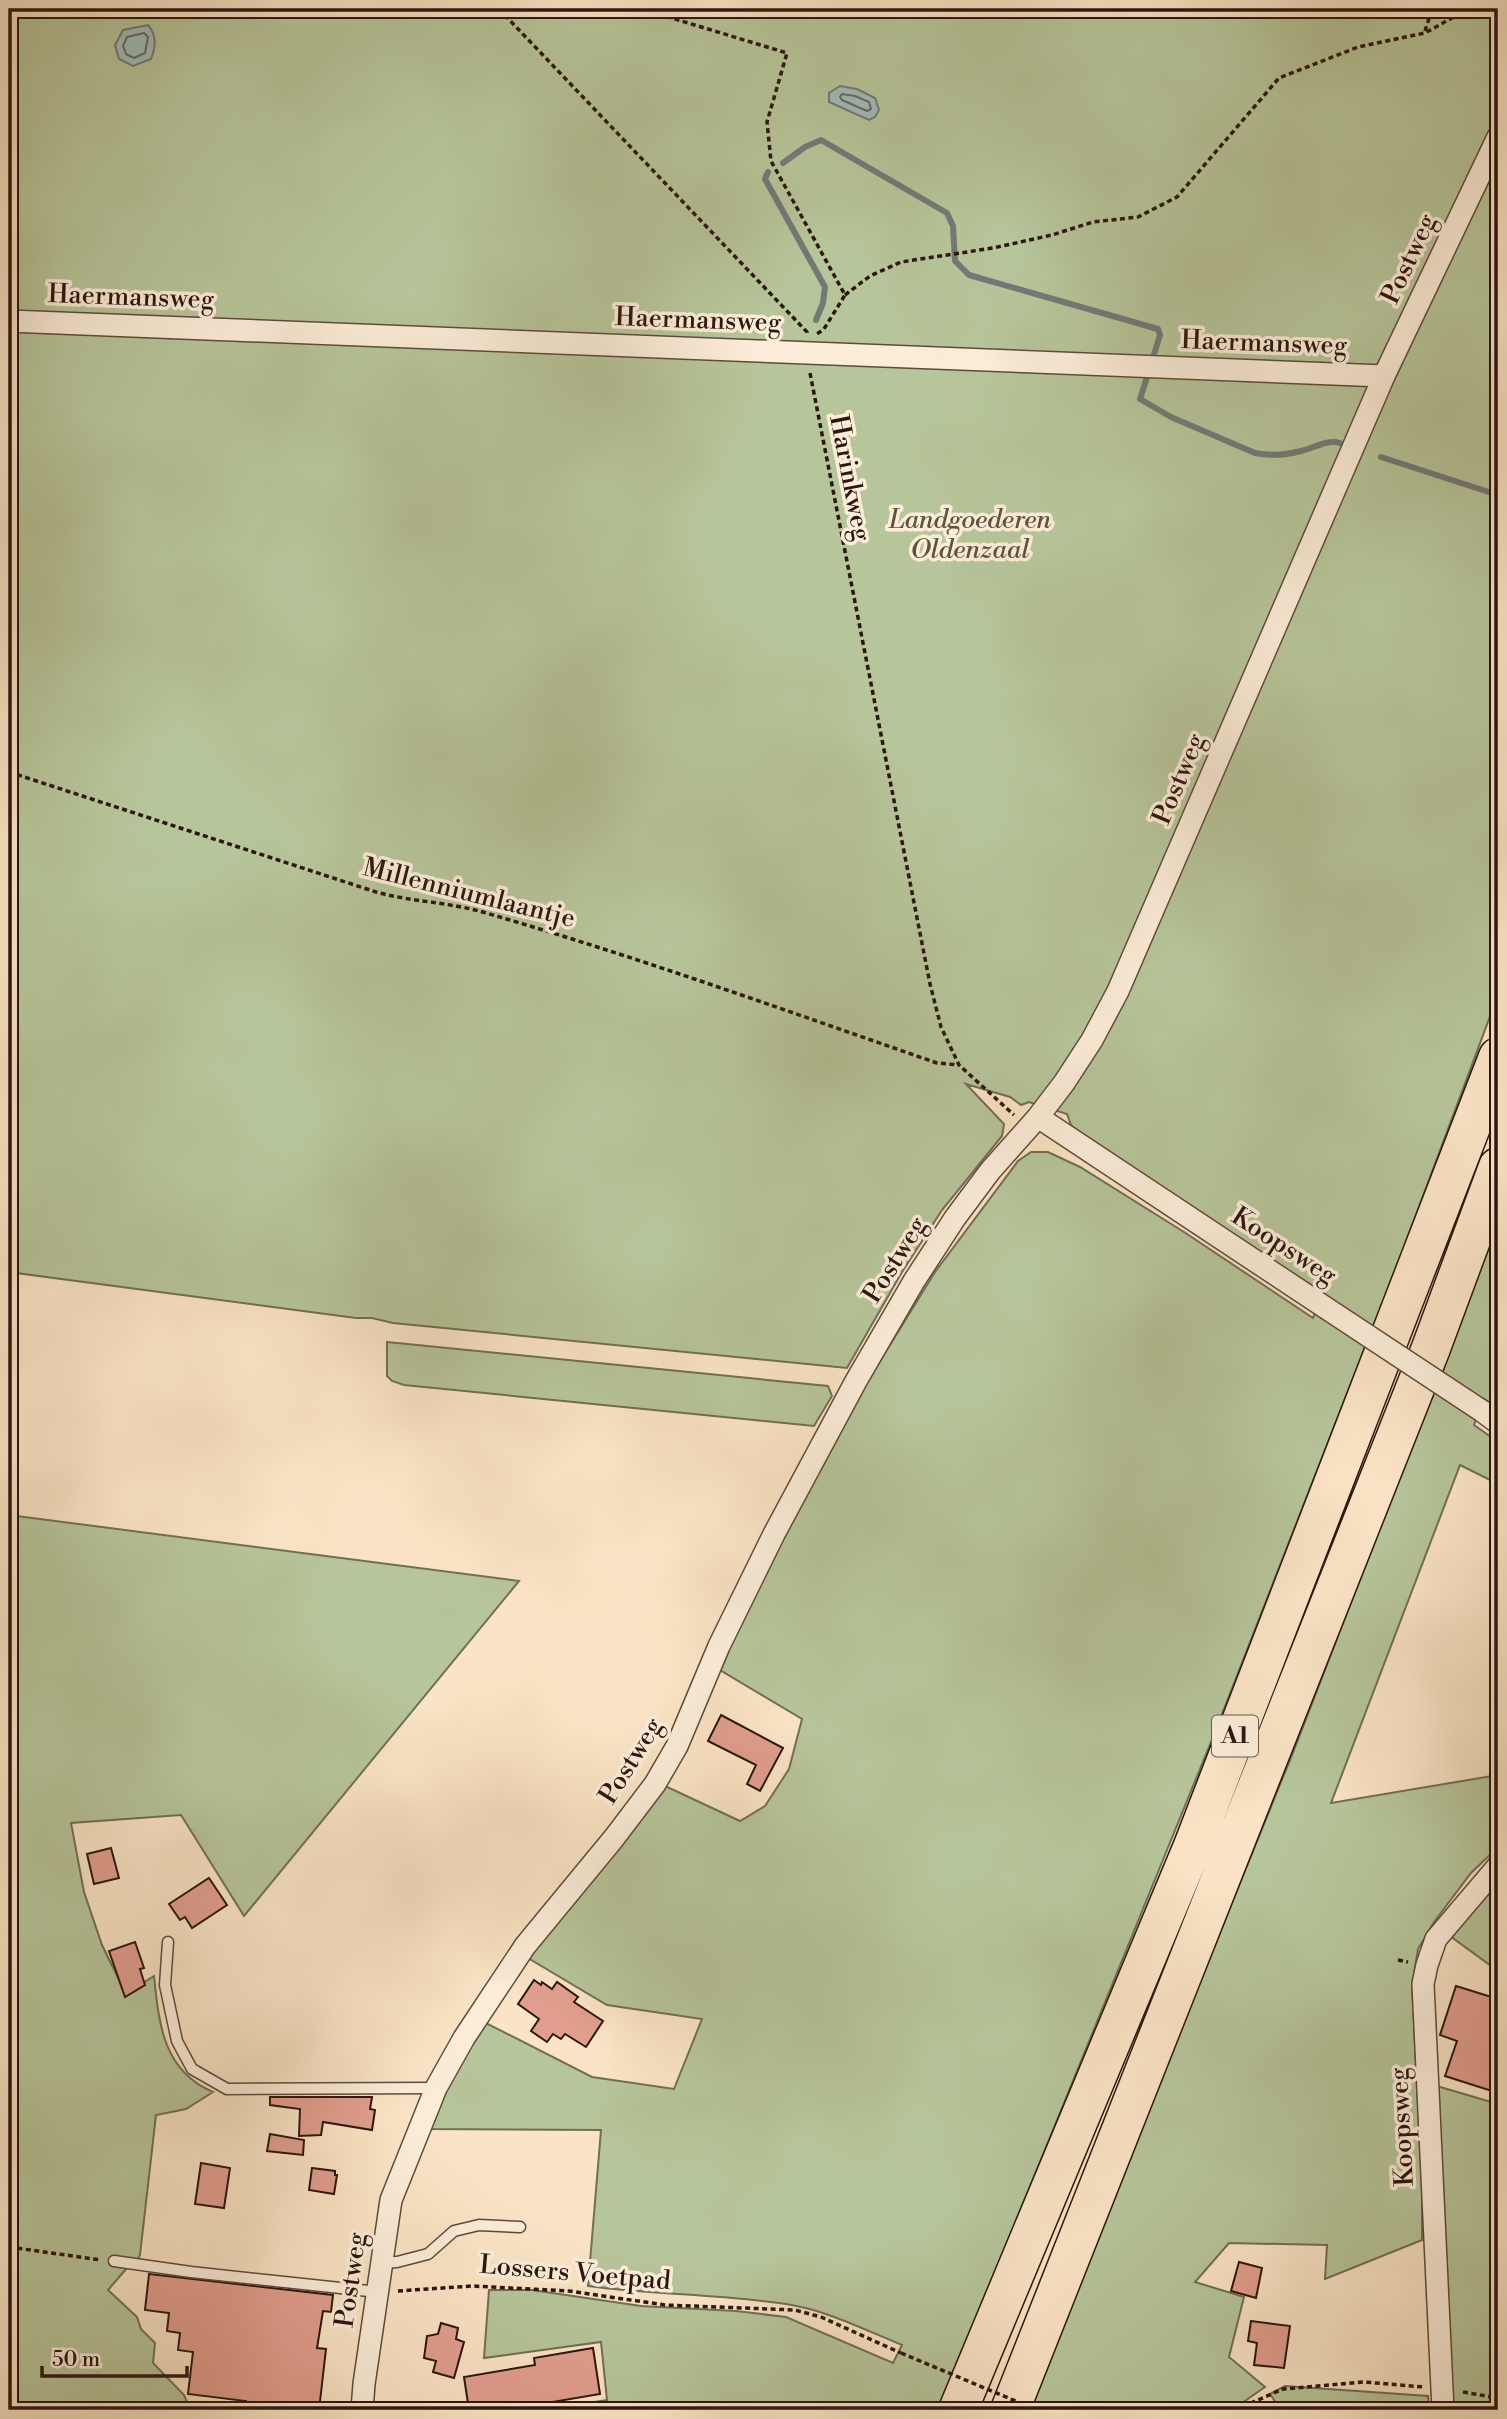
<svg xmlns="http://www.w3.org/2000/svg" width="1507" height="2419" viewBox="0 0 1507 2419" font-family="'Libre Bodoni',serif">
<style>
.green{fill:#b7c59a;stroke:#726e54;stroke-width:2}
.water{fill:#a0bdbb;stroke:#727a76;stroke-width:2}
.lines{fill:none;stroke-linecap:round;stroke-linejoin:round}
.shore{stroke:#666a64;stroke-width:2}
.stream{stroke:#727a76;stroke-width:6}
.building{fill:#e19e8e;stroke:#2c160e;stroke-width:2}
.lane-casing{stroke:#604a3c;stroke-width:13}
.street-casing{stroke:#604a3c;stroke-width:24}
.highway-casing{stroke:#2c160e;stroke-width:41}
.path{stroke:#2c160e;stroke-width:3.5;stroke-dasharray:5 3.5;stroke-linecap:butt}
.lane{stroke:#fcedd9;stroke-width:10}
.street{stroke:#fcedd9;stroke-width:21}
.highway{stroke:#fae4c5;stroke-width:38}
.street-bridge-casing{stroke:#604a3c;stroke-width:24;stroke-linecap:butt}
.path-bridge{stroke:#2c160e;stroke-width:3.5;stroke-dasharray:5 3.5;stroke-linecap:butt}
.street-bridge{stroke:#fcedd9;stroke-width:21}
.labels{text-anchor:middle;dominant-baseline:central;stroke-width:7;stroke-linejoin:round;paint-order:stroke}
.shield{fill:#fcedd9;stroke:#6a564b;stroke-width:2}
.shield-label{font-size:24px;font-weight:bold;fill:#2c160e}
.street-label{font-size:26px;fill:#2c160e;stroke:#fcedd9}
.park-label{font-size:26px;font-style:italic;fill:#5d533f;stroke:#fcedd9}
</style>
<rect width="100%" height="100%" fill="#fae4c5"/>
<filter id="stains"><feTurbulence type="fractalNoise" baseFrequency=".00286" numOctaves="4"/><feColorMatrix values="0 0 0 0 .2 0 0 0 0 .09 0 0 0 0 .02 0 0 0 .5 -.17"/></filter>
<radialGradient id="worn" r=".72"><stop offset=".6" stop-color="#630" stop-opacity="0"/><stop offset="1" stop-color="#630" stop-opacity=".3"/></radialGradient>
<path class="green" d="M9,9H1498V995L1401,1255L1213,1737L939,2410H544L607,2400L601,2342L484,2358L489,2290H532L641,2306L736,2311L786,2317L893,2363L902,2345C865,2330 826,2310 786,2304C720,2294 654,2295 588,2286L601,2130L426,2129L482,2021L592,2077L674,2089L702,2019L607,2005L528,1958L663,1785L740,1821L765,1806L789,1769L802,1719L720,1670L741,1620L802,1497L859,1395L935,1272L1018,1161L1031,1152H1048L1080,1167L1184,1232L1313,1318L1323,1293L1091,1144L1071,1125L1067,1114L1029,1102L1021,1105L1010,1097L966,1084L1004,1124L1002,1136L942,1210L902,1272L847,1368L393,1323L372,1318H356L9,1272Z
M1498,1223V1408L1484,1399L1474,1425L1498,1442V1484L1460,1465L1331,1803L1498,1775V1847L1471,1873L1434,1922L1418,1949L1412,1985L1422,2185V2240L1325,2279L1327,2245L1229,2243L1195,2282L1244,2297L1229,2357L1265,2387L1232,2410H1026L1292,1755Z
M387,1342L828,1386L832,1396L814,1426L404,1385L392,1381L387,1376Z
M9,1515L519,1581L244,1916L181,1815L71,1823L84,1892L102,1945L126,1994L154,1976C159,2024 163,2071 213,2092L186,2109L156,2115L140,2255L135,2266L127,2268L108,2290L137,2317L141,2329L155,2343L153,2363L184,2395L188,2404L241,2405L240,2410H9Z
M1498,1872V1971L1446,1933Z
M1430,2084L1498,2104V2410H1448Z
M1285,2386L1428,2396L1429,2410H1266L1276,2403L1270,2394Z"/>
<path class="water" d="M148,25C157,36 156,46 151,59L133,66L119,59L115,45L123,30Z
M840,86L857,89L875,98L879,110L875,117L869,120L829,102V93Z"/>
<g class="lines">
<path class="shore" d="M144,33L148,37L145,53L134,58L126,54L123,46L127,37Z
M842,94L855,96L869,102L871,109L867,111L842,100L840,97Z"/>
<path class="stream" d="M783,163L805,147L821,140L947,213L953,226L955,261L969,275L1158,329L1160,335L1153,358
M768,172L765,179L825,287L823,303L816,320
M1148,374L1140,399L1171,417L1255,453C1270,456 1286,455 1301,451C1314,448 1327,439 1340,443
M1381,457L1498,495"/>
</g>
<path class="building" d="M721,1715L783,1748L760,1791L747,1784L756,1765L708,1741Z
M111,1848L119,1878L94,1884L87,1854Z
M209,1878L227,1905L192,1928L185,1917L180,1920L169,1904Z
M135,1942L144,1968L140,1969L145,1985L125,1997L109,1951Z
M534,1980L541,1985L542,1982L552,1989L557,1982L578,1997L574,2002L603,2021L586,2047L565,2034L561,2039L553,2034L547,2042L531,2031L539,2019L518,2004Z
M1456,1986L1498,1999V2093L1445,2076L1457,2041L1440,2035Z
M270,2097H372L370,2109L375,2110L372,2130L323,2122L321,2135L299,2136L300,2109L270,2105Z
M270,2134L304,2140L303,2155L267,2151Z
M201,2163L230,2168L224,2208L195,2204Z
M312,2168L335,2171V2175H337L334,2194L309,2190Z
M1239,2262L1262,2268L1256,2298L1231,2291Z
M149,2274L333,2295L331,2312L323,2311L317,2348L326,2349L319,2410H245L246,2401L188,2394L193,2352L178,2350L180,2333L167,2331L169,2313L145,2310Z
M1251,2321L1290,2326L1284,2368L1254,2365L1257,2343L1248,2341Z
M441,2323L458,2328L456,2339L464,2342L454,2378L433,2372L436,2361L424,2358L427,2336L438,2334Z
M593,2348L600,2394L505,2410H469L464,2377L535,2365L534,2358Z"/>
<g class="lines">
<g class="lane-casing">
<path id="lane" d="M168,1942L165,1985L177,2041L192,2069L227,2089L436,2088
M114,2261L191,2272L378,2292
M382,2263L397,2262L428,2254L454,2231L479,2225L520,2227"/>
</g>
<g class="street-casing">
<path id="street" d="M9,321L1384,376
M1038,1117L1326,1308
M1482,1411L1498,1423
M362,2410L364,2384L391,2200L436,2088L464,2038L525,1946L614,1838L655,1784L677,1746L719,1646L774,1534L856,1381L914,1281L955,1218L990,1171L1038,1117L1064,1083L1092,1040L1118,991L1384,376L1498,137
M1443,2410L1423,1984L1427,1965L1436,1939L1498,1866"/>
</g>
<g class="highway-casing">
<path id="highway" d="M958,2410L1193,1846L1498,1057
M1010,2410L1431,1348L1498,1167"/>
</g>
<path class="path" d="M499,9L807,332V335
M642,9L787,53L767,122L771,161L845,295L824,329L817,334
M1425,31L1432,9
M845,295L870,276L901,262L993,248L1052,235L1093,222L1138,217L1177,197L1279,78L1358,47L1425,33L1468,9
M810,373L930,984L941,1027L959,1065L1014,1115
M9,772L376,892C412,902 450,902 486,913C638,957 787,1011 937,1063L959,1065
M1398,1960L1408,1962
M9,2247L101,2260
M398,2291L472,2286L569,2291L665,2305L795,2310L821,2317L901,2353
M1463,2392L1498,2398
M1235,2410L1283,2389L1364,2382L1424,2387"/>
<use href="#lane" class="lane"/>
<use href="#street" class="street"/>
<use href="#highway" class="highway"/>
<g class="street-bridge-casing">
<path id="street-bridge" d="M1326,1308L1482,1411"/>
</g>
<path class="path-bridge" d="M901,2353L1037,2410"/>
<use href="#street-bridge" class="street-bridge"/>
</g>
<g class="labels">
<rect class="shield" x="1212" y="1715.5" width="46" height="41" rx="5"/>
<g class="shield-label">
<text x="1235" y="1736">A1</text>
</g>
<g class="street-label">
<text transform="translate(1409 259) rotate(-65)">Postweg</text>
<text transform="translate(131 297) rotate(2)">Haermansweg</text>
<text transform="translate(698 320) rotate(2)">Haermansweg</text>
<text transform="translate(1264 343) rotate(2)">Haermansweg</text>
<text transform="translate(850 478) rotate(79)">Harinkweg</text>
<text transform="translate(1179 779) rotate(-67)">Postweg</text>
<text transform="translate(469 893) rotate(14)">Millenniumlaantje</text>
<text transform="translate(1284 1246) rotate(33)">Koopsweg</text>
<text transform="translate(895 1260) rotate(-58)">Postweg</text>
<text transform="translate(631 1761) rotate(-58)">Postweg</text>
<text transform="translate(1402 2127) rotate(-93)">Koopsweg</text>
<text transform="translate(575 2273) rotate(5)">Lossers Voetpad</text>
<text transform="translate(351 2280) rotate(-82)">Postweg</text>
</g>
<g class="park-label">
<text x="970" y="520">Landgoederen<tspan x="970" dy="30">Oldenzaal</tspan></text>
</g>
</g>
<rect width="1507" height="2419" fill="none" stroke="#fae4c5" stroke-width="35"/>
<rect x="10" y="10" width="1486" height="2398" fill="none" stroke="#2c160e" stroke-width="3.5"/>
<rect x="18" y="18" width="1472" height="2384" fill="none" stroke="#2c160e" stroke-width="2"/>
<path d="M42 2366v10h145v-10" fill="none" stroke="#2c160e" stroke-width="3.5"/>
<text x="52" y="2366" font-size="21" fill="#2c160e" stroke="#fcedd9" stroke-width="5" paint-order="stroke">50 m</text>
<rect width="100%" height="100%" filter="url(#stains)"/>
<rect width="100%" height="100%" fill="url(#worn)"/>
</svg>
